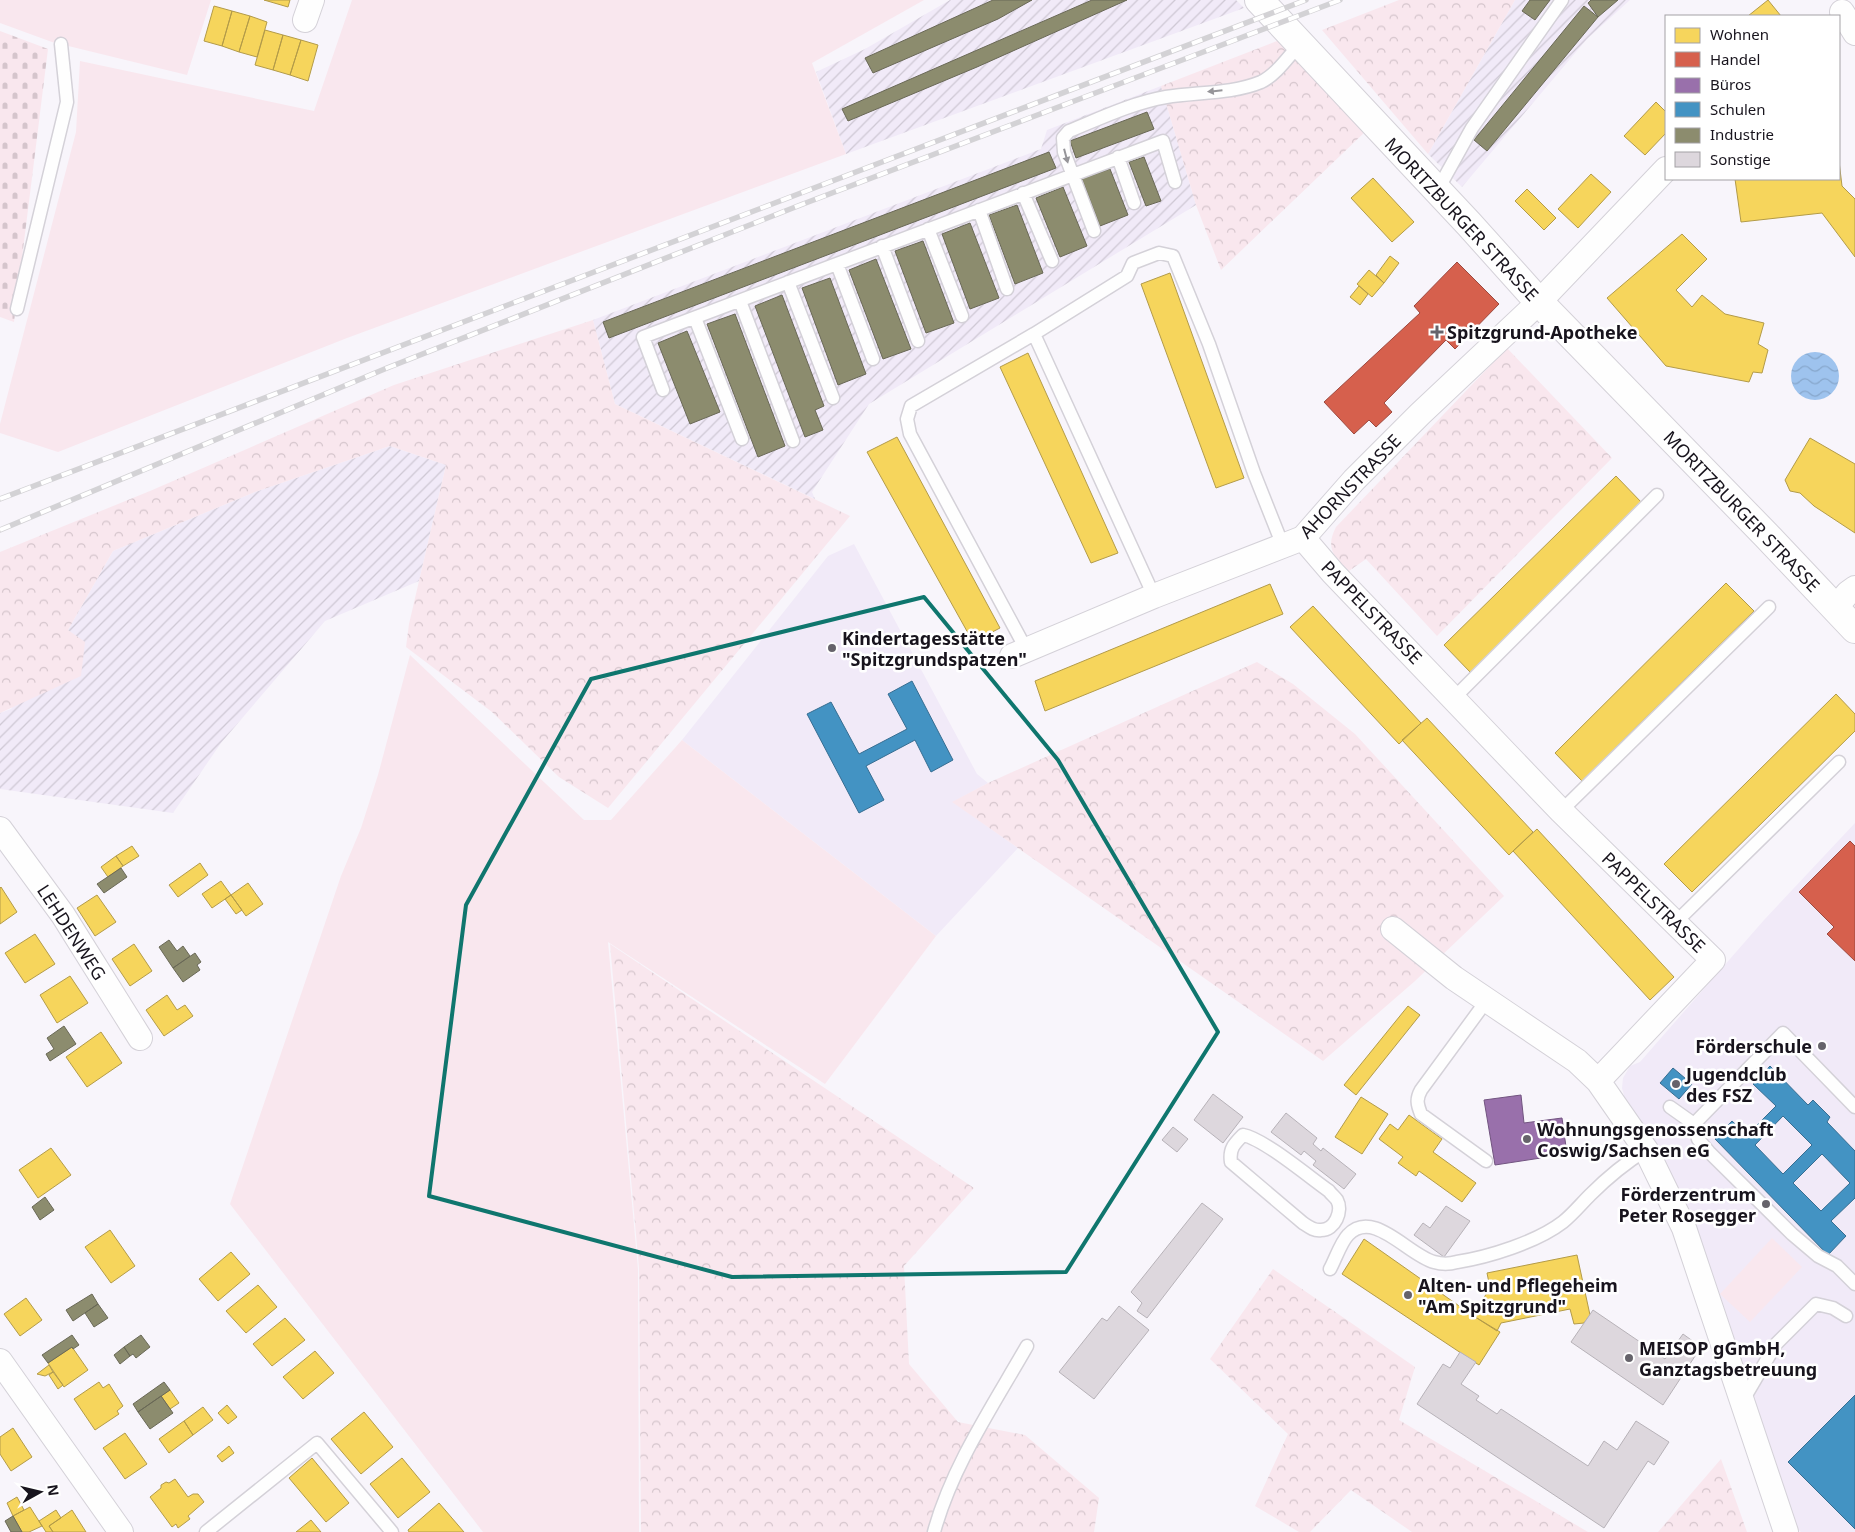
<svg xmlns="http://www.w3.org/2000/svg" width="1855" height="1532" viewBox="0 0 1855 1532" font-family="'Noto Sans',sans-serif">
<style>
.built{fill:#f1eaf8}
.industrial{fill:url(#industrial-furrows)}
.forest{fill:url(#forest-crowns)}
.cemetery{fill:url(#cemetery-stones)}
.garden{fill:#f9e7ee}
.water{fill:url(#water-waves)}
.homes{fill:#f6d55c;stroke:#b39b49}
.shops{fill:#d6604d;stroke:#9d493f}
.offices{fill:#9970ab;stroke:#725480}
.schools{fill:#4393c3;stroke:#366d91;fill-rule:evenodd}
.industry{fill:#8c8c6e;stroke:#696856}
.building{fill:#ddd7dd;stroke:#b7b2b8}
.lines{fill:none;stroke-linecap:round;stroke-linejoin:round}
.service-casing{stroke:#d4d1d8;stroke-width:15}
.minor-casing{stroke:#d4d1d8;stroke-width:26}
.tertiary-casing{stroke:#d4d1d8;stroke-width:30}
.service{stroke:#fefefe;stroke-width:12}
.minor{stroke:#fefefe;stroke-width:24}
.tertiary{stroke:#fefefe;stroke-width:28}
.rail-casing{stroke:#d3d2d5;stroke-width:5.5}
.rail{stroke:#fff;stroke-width:4;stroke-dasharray:11;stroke-linecap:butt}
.oneway{fill:#969599}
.marked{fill:none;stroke:#0f766e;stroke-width:4;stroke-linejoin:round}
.poi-dot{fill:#66636b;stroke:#fff;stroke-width:2}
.labels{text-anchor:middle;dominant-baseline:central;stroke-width:5;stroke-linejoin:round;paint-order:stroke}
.street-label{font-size:18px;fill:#18141d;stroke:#fff}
.poi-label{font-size:18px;font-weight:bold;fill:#18141d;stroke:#fff;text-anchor:start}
</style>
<defs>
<pattern id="industrial-furrows" width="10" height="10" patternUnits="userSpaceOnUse" patternTransform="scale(1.25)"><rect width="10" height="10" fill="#f1eaf8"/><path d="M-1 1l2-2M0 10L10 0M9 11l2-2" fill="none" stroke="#cec8d4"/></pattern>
<pattern id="forest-crowns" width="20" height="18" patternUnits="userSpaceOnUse" patternTransform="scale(1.25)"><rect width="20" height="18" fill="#f9e7ee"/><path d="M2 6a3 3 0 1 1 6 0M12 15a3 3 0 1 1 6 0" fill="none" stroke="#d5c5cc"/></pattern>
<pattern id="cemetery-stones" width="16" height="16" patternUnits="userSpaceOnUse" patternTransform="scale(1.25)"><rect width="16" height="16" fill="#f9e7ee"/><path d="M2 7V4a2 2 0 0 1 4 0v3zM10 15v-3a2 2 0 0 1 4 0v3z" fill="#d5c5cc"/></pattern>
<pattern id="water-waves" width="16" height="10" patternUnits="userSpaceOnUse" patternTransform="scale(1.25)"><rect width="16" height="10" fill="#9ec3ee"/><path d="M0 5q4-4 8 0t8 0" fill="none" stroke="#87a7cc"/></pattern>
</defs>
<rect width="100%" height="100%" fill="#f8f5fb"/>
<path class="built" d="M854,544L977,774L988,783L953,802L1018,848L936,936L682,740L828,556Z
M1855,823V1532H1801L1796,1527L1655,1149L1625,1099L1622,1088L1623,1078L1630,1066L1640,1062L1764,920Z"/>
<path class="industrial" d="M950,0H1236L1244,8L846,154L816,72L865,49Z
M1515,0H1630L1587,39L1462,187L1428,154Z
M1161,86L1196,205L869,404L812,492L815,499L615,404L593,320L1041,149L1047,130Z
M390,446L446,465L419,581L325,621L221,743L173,813L0,789V713L11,709L68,630L113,551L255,492Z"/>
<path class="forest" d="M1399,0H1515L1428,154L1322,30Z
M1282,39L1366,131L1221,270L1196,205L1161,86Z
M593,320L615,404L850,516L608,808L559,777L492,712L406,647L409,624L446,465L390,446L255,492L113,551L68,630L85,642L81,676L0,713V552L150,491L394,385Z
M1507,348L1612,458L1437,636L1366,559L1349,571C1334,557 1325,548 1336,527Z
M1257,662L1293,684L1355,734L1504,896L1415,981L1323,1061L952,802L988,783Z
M610,944L974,1188L904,1266L909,1364L958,1422L1025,1435L1099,1498L1094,1532H641L639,1268Z
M1273,1269L1415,1367L1399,1420L1588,1532H1412L1351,1490L1310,1532H1299L1255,1506L1288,1434L1210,1359Z
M1721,1459L1747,1532H1658Z"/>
<path class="cemetery" d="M0,31L48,49L14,322L0,317Z"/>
<path class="garden" d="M0,0H211L187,75L52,42L0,23Z
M352,0H924L812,63L846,154L347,338L58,452L0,433V424L76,132L80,61L314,111Z
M410,655L584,820H611L682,740L936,936L825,1084L608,942L638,1269L639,1532H483L230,1204L341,876L361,828L378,775Z
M1772,1238L1802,1267L1750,1322L1720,1294Z"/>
<path class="water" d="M1791 376a24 24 0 1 1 48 0a24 24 0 1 1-48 0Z"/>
<path class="homes" d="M264,0H290L288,7Z
M1768,0L1781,16H1748Z
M214,6L232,11L222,46L204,41Z
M232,11L250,16L239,52L222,46Z
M250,16L267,22L257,57L239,52Z
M265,30L283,35L273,70L255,65Z
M283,35L301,40L290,75L273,70Z
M301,40L318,45L308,81L290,75Z
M1656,102L1666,112V133L1645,155L1624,136Z
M1839,161L1842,186L1855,199V257L1822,213L1741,222L1735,179H1839Z
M1591,174L1611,192L1578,228L1558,209Z
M1373,178L1414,222L1392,242L1351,198Z
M1527,189L1556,218L1544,230L1515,201Z
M1682,234L1707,259L1676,290L1692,307L1702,295L1725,314L1764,323L1758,344L1768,350L1762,373L1753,372L1749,382L1666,366L1607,298Z
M1390,256L1399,263L1384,283L1376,275Z
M1369,270L1384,283L1372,297L1357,284Z
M1170,273L1244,478L1216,488L1141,284Z
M1359,286L1368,294L1360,305L1350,297Z
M1028,353L1118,553L1091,563L1000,367Z
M897,437L1000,628L973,642L867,452Z
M1810,438L1855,464V533L1814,506L1800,493L1790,491L1785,480Z
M1616,476L1643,504L1471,673L1444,645Z
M1726,583L1754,611L1582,781L1555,753Z
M1270,584L1283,614L1045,711L1035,681Z
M1313,606L1421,723L1399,744L1290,627Z
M1836,694L1855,714V731L1692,892L1664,864Z
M1427,718L1533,832L1509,855L1402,740Z
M1537,829L1674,977L1650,1000L1513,851Z
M132,846L139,856L123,866L116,856Z
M116,856L123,866L108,877L101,867Z
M200,863L208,875L178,897L169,885Z
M221,881L231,895L212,908L202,894Z
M248,883L263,904L246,916L231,895Z
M1,887L17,912L0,924V888Z
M97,895L116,922L95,936L77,908Z
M231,895L242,910L236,914L225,899Z
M35,934L55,964L25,983L5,953Z
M134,944L152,971L130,986L112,959Z
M70,976L88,1003L57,1023L40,995Z
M167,995L177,1010L185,1005L193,1016L164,1036L146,1010Z
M1408,1006L1420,1015L1356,1095L1344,1085Z
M101,1032L122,1063L87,1087L66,1057Z
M1361,1097L1388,1114L1362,1154L1335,1137Z
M1409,1115L1442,1139L1433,1152L1476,1183L1462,1202L1419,1171L1416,1176L1398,1163L1403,1157L1379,1139L1390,1124L1398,1130Z
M51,1148L71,1175L38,1198L19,1170Z
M110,1230L135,1266L111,1283L85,1247Z
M1364,1239L1472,1315L1500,1332L1479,1365L1342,1274Z
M231,1252L250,1274L218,1301L199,1279Z
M1577,1255L1590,1315L1584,1323L1574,1324L1570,1309L1501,1323L1497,1331L1472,1315L1487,1293H1491L1487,1273Z
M258,1285L277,1307L246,1333L226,1311Z
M26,1298L42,1320L20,1336L4,1314Z
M285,1318L305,1340L272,1366L253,1344Z
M72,1347L88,1370L64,1387L48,1363Z
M315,1351L334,1373L303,1399L283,1377Z
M49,1365L53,1372L45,1376L37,1374Z
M53,1372L63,1385L58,1389L49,1375Z
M99,1382L103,1388L109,1384L123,1406L117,1411L119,1414L95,1430L74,1399Z
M170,1390L179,1403L170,1409L161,1396Z
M227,1405L237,1417L228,1424L218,1413Z
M203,1407L213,1420L193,1435L184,1421Z
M364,1412L393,1447L361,1474L331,1439Z
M184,1421L193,1435L169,1453L159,1439Z
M13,1428L32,1457L11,1471L0,1454V1437Z
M125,1433L147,1464L125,1479L103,1448Z
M229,1446L234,1453L222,1462L217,1456Z
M312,1458L349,1503L326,1522L289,1478Z
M402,1458L430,1492L398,1518L370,1484Z
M175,1479L188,1497L193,1494H198L204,1502L188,1516L190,1519L178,1528L176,1524L172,1527L150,1497L161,1488V1485L166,1482L169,1483Z
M17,1497L24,1510L13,1516L7,1503Z
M439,1503L464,1532H409L408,1530Z
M30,1507L42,1526L29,1532H22L13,1516Z
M56,1510L61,1518L49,1526L53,1532H46L39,1521Z
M72,1510L86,1532H53L49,1526Z
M311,1520L321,1532H296Z"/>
<path class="shops" d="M1457,262L1499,304L1455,349L1446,340L1384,403L1392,412L1376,427L1369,420L1354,434L1324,402L1420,313L1414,306Z
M1850,841L1855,846V961L1827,934L1834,927L1799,892Z"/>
<path class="offices" d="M1521,1095L1524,1123L1562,1118L1567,1154L1495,1165L1484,1100Z"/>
<path class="schools" d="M912,681L953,760L931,772L915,740L866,766L884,800L859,813L807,714L831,702L859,754L907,729L888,694Z
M1770,1066L1808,1105L1813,1100L1830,1117L1827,1122L1855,1151V1198L1831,1221L1846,1236L1828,1255L1715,1139L1732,1121L1747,1135L1776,1106L1753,1084ZM1783,1116L1812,1145L1783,1174L1755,1145ZM1822,1154L1850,1183L1821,1211L1793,1183Z
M1673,1068L1692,1084L1679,1099L1660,1083Z
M1855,1395V1529L1788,1462Z"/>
<path class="industry" d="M993,0H1032L998,19L873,73L865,58Z
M1092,0H1127L977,67L848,121L842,109Z
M1530,0H1550L1535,20L1522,11Z
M1591,0H1618L1598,17L1588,3Z
M1584,6L1598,17L1487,151L1474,140Z
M1147,112L1154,129L1076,158L1070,141Z
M1049,152L1056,168L609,338L603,322Z
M1144,157L1161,201L1146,206L1129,162Z
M1110,169L1128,215L1100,226L1082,179Z
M1063,187L1087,246L1060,257L1036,198Z
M1017,205L1043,273L1015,284L989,215Z
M970,223L999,298L970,309L942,234Z
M923,241L954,323L926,333L895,251Z
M876,259L911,349L883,359L849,270Z
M830,278L866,374L838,385L802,288Z
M782,295L824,406L815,410L823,430L805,437L755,306Z
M735,314L785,446L758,457L707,324Z
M687,331L720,412L690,424L658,343Z
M121,868L127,877L104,893L97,884Z
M169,940L177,951L183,946L190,956L173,968L159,947Z
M195,953L201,962L197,965L200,970L183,982L173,968Z
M64,1026L76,1044L50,1061L46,1054L54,1049L47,1038Z
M45,1197L54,1210L40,1220L32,1207Z
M92,1294L98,1304L73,1321L66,1310Z
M98,1304L108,1318L94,1327L85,1313Z
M72,1335L79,1345L73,1349L72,1347L48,1363L42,1355Z
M141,1335L150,1347L136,1358L133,1354L130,1356L124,1347Z
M124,1347L130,1356L120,1364L114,1355Z
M164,1382L170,1390L138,1412L133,1404Z
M161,1396L173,1413L150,1429L138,1412Z
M13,1516L22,1532H11L5,1521Z"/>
<path class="building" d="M1213,1094L1243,1117L1223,1143L1194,1120Z
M1286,1113L1317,1138L1313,1144L1321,1151L1323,1148L1356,1174L1344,1189L1313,1165L1316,1161L1304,1151L1301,1155L1271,1132Z
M1173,1127L1188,1139L1177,1152L1162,1140Z
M1202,1203L1223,1219L1147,1318L1137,1311L1142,1303L1131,1292Z
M1446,1206L1470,1221L1444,1257L1414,1235L1423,1223L1430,1228Z
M1119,1306L1149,1330L1094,1399L1059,1372L1102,1318L1107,1321Z
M1593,1310L1665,1359L1683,1334L1701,1347L1663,1405L1571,1342Z
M1460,1352L1476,1362L1461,1384L1479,1396L1476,1400L1497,1414L1501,1409L1588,1466L1604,1441L1617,1450L1636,1421L1669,1442L1654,1465L1648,1461L1604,1528L1417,1404L1443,1364L1450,1368Z"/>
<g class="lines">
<g class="service-casing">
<path id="service" d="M1118,157L1134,203
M1437,191L1472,128L1562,0
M1023,193L1052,261
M979,210L1007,289
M928,229L962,316
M1094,231L1064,152L1063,138L1069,131C1101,118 1132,103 1166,97C1197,92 1232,94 1261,82C1276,75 1288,57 1299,45
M882,246L918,341
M837,264L873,359
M788,282L833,398
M740,301L793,441
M17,309L67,102L61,44
M695,318L742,439
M1034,334L1154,596
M663,390L643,337L1163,141L1175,182
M1026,649L910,434L907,419L911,406L1034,334L1127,276L1133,263L1159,253L1173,256L1209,344L1254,473L1283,546
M1454,698L1657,495
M1561,811L1769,607
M1675,923L1839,762
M1670,1107L1694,1124L1783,1033L1855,1107
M1694,1124L1698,1139L1709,1152L1792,1234L1818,1256L1837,1266L1855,1284
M1243,1135C1264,1139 1309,1177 1329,1191C1331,1194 1335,1197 1337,1200C1343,1211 1335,1230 1321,1230C1314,1231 1309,1227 1303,1223L1231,1162C1229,1149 1234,1144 1243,1135Z
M1486,1161L1421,1114C1417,1104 1416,1099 1421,1090L1487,1000
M1330,1269C1335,1260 1341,1242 1348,1235C1373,1208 1408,1255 1434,1262C1441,1264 1450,1264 1457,1262C1489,1257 1537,1242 1563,1222C1573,1214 1581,1204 1590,1195C1607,1178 1625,1163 1646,1150
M1742,1402L1776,1344L1816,1304L1833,1308L1846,1316
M206,1532L317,1443L392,1532
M934,1532C952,1466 994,1404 1027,1346"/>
</g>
<g class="minor-casing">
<path id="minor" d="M1842,12L1855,33
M305,20L312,0
M1303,538L1333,573L1561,811L1713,960L1598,1081L1577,1061L1454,978L1393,929
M1835,608L1848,593L1855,588
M1012,656L1154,596L1303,538L1354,480L1420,414L1539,302L1666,169
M0,829L63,915L140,1038
M1598,1081L1646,1150L1684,1228L1786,1532
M0,1361L121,1532"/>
</g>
<g class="tertiary-casing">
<path id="tertiary" d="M1259,0L1469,224L1539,302L1766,535L1855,629"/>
</g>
<use href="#service" class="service"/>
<use href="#minor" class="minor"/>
<use href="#tertiary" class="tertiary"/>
<g class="rail-casing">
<path id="rail" d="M0,499L1306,0
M0,530L387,368L803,204L1340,0"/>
</g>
<use href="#rail" class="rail"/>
</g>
<defs><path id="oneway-solid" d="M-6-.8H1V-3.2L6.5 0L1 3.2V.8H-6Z" transform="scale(1.25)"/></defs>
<g class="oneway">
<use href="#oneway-solid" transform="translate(1215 91) rotate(174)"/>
<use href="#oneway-solid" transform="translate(1066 156) rotate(75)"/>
</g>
<path class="marked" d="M924,597L1058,760L1218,1032L1066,1272L732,1277L429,1196L466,905L591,679Z"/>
<g class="poi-dot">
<path d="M1434.5 324.5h5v5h5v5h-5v5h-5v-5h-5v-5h5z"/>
<circle cx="832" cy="648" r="5"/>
<circle cx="1822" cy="1046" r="5"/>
<circle cx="1676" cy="1084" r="5"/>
<circle cx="1527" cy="1139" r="5"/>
<circle cx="1766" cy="1204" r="5"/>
<circle cx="1408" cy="1295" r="5"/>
<circle cx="1629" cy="1358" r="5"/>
</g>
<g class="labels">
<g class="street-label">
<text transform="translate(1462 219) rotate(47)">MORITZBURGER STRASSE</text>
<text transform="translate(1350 486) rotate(-46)">AHORNSTRASSE</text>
<text transform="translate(1742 511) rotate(46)">MORITZBURGER STRASSE</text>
<text transform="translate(1372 612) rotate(46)">PAPPELSTRASSE</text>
<text transform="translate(1654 902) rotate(44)">PAPPELSTRASSE</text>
<text transform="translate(72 932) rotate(57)">LEHDENWEG</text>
</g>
<g class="poi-label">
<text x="1447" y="332">Spitzgrund-Apotheke</text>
<text x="842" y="638">Kindertagesstätte<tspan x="842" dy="21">"Spitzgrundspatzen"</tspan></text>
<text x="1812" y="1046" text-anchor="end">Förderschule</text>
<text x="1686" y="1074">Jugendclub<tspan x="1686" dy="21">des FSZ</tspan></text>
<text x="1537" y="1129">Wohnungsgenossenschaft<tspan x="1537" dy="21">Coswig/Sachsen eG</tspan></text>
<text x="1756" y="1194" text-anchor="end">Förderzentrum<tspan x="1756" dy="21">Peter Rosegger</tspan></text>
<text x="1418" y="1285">Alten- und Pflegeheim<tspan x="1418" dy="21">"Am Spitzgrund"</tspan></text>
<text x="1639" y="1348">MEISOP gGmbH,<tspan x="1639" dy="21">Ganztagsbetreuung</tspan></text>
</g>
</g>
<rect x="1665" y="15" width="175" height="165" fill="#ffffff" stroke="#a3a1a5"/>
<rect x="1675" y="28" width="25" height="15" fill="#f6d55c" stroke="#a3a1a5"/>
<text x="1710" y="40" font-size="15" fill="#18141d">Wohnen</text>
<rect x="1675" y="52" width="25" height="15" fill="#d6604d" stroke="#a3a1a5"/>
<text x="1710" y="65" font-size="15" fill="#18141d">Handel</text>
<rect x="1675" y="78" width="25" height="15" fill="#9970ab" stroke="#a3a1a5"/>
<text x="1710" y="90" font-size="15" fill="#18141d">Büros</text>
<rect x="1675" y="102" width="25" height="15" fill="#4393c3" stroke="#a3a1a5"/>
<text x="1710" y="115" font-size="15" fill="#18141d">Schulen</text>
<rect x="1675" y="128" width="25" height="15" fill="#8c8c6e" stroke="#a3a1a5"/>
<text x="1710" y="140" font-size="15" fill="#18141d">Industrie</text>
<rect x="1675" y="152" width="25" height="15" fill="#ddd7dd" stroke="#a3a1a5"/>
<text x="1710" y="165" font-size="15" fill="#18141d">Sonstige</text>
<g transform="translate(40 1492) rotate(82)" stroke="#ffffff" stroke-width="4" paint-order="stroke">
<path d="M0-4L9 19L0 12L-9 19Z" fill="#18141d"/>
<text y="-8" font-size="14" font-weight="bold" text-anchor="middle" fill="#18141d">N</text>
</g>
</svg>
